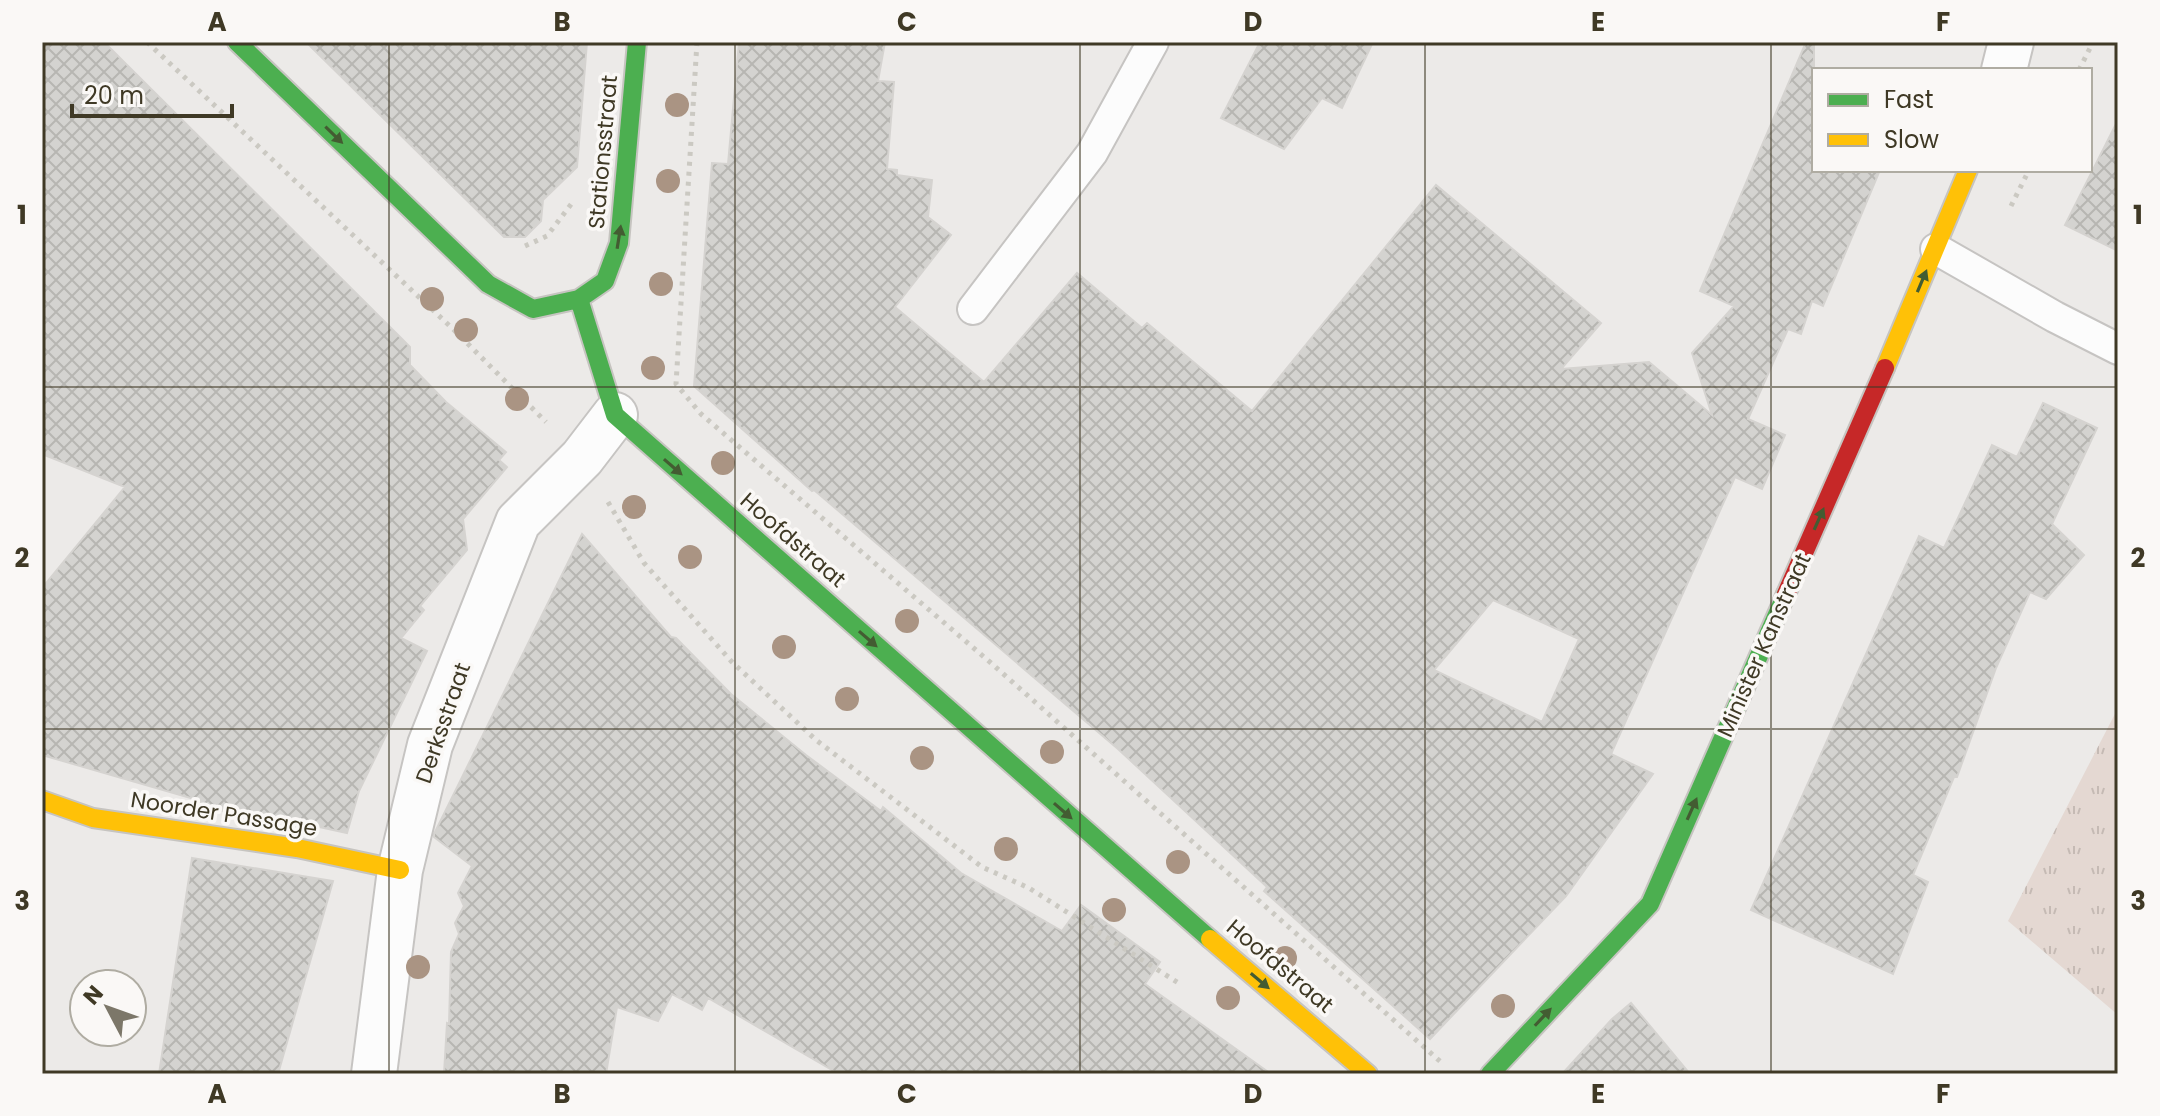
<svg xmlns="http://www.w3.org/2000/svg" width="2160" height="1116" viewBox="0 0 2160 1116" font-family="Poppins,sans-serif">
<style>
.grass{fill:url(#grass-tufts)}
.building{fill:url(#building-cross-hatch);stroke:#d5d3d0;stroke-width:2;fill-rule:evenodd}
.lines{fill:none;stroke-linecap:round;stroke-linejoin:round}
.lane-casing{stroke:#c6c4c2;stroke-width:34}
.street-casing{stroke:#c6c4c2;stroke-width:48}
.fast-casing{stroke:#c6c4c0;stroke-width:22}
.slow-casing{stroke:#c6c4c0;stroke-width:22}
.jam-casing{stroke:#c6c4c0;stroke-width:22}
.path{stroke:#cbc9c2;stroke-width:5;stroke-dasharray:4 6;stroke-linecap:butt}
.lane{stroke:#fcfcfc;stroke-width:30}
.street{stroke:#fcfcfc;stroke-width:44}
.fast{stroke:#4caf50;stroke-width:18}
.slow{stroke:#ffc107;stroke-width:18}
.jam{stroke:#c62828;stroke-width:18}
.tree{fill:#aa9483}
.oneway{fill:#435c32}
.grid{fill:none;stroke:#3f3925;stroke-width:2;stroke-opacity:0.55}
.labels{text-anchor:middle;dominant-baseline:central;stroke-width:7;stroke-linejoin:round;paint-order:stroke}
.street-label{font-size:22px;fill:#3f3925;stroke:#faf8f6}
.neatline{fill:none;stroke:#3f3925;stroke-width:3}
.grid-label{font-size:26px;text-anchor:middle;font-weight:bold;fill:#3f3925}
</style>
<defs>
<pattern id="grass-tufts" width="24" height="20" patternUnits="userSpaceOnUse" patternTransform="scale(2)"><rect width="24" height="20" fill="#e4d8d2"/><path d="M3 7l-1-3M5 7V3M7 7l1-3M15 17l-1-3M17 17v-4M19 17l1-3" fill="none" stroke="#c5bab4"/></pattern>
<pattern id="building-cross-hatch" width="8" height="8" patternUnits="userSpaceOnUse" patternTransform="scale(2)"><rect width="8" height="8" fill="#d4d3d0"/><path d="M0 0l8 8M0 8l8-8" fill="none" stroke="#b7b6b2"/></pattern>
</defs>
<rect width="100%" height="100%" fill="#eceae8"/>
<path class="grass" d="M2118,708V1015L2008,921Z"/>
<path class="building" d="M42,42H104L410,347V365L446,402L506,452L499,460L507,467L463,519L467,550L420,606L424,610L401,638L427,651L359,791L347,833L301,823L200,808L201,801L42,755V588L125,487L42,454Z
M306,42H587L577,167L543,200L541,221L525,237H504Z
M739,42H885L878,81L894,82L887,169L897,170V175L932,180L928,217L951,235L895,307L984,382L1077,273L1142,328L1147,323L1252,411L1436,185L1601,323L1561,369L1649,362L1712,415L1692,353L1734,306L1700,291L1806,42H1814V170H1880L1823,306L1812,301L1801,334L1788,329L1748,419L1785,435L1762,489L1735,477L1611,754L1653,774L1566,896L1430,1039L1264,891L1267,887L1118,749L814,490L812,491L694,386L712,163L728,164ZM1493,600L1579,639L1542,722L1434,670Z
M1260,42H1373L1342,108L1322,98L1284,149L1221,118Z
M2118,120V251L2065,225Z
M2043,403L2097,428L2052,524L2084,555L2046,599L2030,592L1996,668L1957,777H1954L1913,875L1928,882L1893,974L1751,910L1919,536L1944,548L1992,445L2017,457Z
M582,534L671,637L676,638L731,694L806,755L881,811L883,807L961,873L1062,931L1081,905L1160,962L1145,984L1271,1074H839L708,998L702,1010L672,994L658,1021L617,1007L606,1074H444L447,1023L449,1024L451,952L459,934L455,923L464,906L458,893L472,866L434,837V834Z
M192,858L333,881L278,1074H159Z
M1631,1003L1690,1074H1562L1612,1019Z"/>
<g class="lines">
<g class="lane-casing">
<path id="lane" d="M1936,249L2055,317L2118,349
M973,309L1092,153L1153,42"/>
</g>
<g class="street-casing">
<path id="street" d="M2004,70L2011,42
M374,1074L400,870L430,745L518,522L582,458L615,415"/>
</g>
<g class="fast-casing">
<path id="fast" d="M237,42L488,284L533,309L579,299L605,281L619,243L637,42
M579,299L615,415L1210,939
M1490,1074L1650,904L1786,594"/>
</g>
<g class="slow-casing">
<path id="slow" d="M1885,368L1968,170
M42,800L93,818L297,848L400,870
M1210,939L1368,1074"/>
</g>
<g class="jam-casing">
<path id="jam" d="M1786,594L1885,368"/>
</g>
<path class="path" d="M147,42L453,329L546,422
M697,42L676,384L701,414L991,663L1442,1063
M2079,70L2093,42
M2011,206L2029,170
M525,246L547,236L572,203
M608,502L644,563L732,662L816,740L982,867L1029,888L1180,984"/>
<use href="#lane" class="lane"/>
<use href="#street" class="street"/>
<use href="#fast" class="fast"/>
<use href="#slow" class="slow"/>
<use href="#jam" class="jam"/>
</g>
<g class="tree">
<circle cx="677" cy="105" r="12"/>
<circle cx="668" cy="181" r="12"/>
<circle cx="661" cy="284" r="12"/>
<circle cx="432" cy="299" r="12"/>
<circle cx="466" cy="330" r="12"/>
<circle cx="653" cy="368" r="12"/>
<circle cx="517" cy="399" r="12"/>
<circle cx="723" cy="463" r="12"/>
<circle cx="634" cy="507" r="12"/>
<circle cx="690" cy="557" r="12"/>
<circle cx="907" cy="621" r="12"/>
<circle cx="784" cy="647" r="12"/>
<circle cx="847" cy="699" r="12"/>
<circle cx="1052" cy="752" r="12"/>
<circle cx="922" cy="758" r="12"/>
<circle cx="1006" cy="849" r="12"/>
<circle cx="1178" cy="862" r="12"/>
<circle cx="1114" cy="910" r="12"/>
<circle cx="1285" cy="958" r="12"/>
<circle cx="418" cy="967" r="12"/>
<circle cx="1228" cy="998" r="12"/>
<circle cx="1503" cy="1006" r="12"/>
</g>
<defs><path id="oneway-solid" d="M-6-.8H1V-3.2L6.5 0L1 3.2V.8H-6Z" transform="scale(2)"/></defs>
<g class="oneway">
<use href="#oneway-solid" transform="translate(334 135) rotate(44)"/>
<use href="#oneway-solid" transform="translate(619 237) rotate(-81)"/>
<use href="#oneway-solid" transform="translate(1922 281) rotate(-67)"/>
<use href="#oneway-solid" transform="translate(673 467) rotate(41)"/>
<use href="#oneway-solid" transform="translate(1819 519) rotate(-66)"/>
<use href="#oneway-solid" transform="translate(868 639) rotate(41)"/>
<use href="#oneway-solid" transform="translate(1692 809) rotate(-66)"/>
<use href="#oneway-solid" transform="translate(1063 811) rotate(41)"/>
<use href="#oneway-solid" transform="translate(1260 981) rotate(40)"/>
<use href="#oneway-solid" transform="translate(1543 1017) rotate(-47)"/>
</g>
<path class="grid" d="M389,42V1074M735,42V1074M1080,42V1074M1425,42V1074M1771,42V1074M42,387H2118M42,729H2118"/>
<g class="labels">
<g class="street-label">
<text transform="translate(603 152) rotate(-85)">Stationsstraat</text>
<text transform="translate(793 540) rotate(41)">Hoofdstraat</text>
<text transform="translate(1764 645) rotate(-66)">Minister Kanstraat</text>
<text transform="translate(443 723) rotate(-71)">Derksstraat</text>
<text transform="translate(224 814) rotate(9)">Noorder Passage</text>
<text transform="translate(1280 966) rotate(40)">Hoofdstraat</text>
</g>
</g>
<rect width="2160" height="1116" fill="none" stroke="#faf8f6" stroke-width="88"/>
<rect x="1812" y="68" width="280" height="104" fill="#faf8f6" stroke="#afaca2" stroke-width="2"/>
<rect x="1828" y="94" width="40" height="12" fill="#4caf50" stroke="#afaca2" stroke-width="2"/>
<text x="1884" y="108" font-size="24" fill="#3f3925">Fast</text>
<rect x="1828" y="134" width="40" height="12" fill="#ffc107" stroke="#afaca2" stroke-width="2"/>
<text x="1884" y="148" font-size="24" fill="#3f3925">Slow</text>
<g transform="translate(108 1008) rotate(311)"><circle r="38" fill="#faf8f6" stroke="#afaca2" stroke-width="2"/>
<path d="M0-6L14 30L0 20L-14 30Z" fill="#7c7769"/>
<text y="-12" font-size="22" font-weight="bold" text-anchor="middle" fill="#3f3925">N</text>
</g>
<path d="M72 104v12h160v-12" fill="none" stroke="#3f3925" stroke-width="4"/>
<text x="84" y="104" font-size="24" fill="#3f3925" stroke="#faf8f6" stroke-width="6" paint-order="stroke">20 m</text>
<rect x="44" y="44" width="2072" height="1028" class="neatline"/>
<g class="grid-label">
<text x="217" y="31">A</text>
<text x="562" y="31">B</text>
<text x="907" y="31">C</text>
<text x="1253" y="31">D</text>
<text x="1598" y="31">E</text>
<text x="1943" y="31">F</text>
<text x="22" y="224">1</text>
<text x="2138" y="224">1</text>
<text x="22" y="567">2</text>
<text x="2138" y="567">2</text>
<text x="22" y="910">3</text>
<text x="2138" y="910">3</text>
<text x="217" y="1103">A</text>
<text x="562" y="1103">B</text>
<text x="907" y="1103">C</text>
<text x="1253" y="1103">D</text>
<text x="1598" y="1103">E</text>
<text x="1943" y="1103">F</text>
</g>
</svg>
